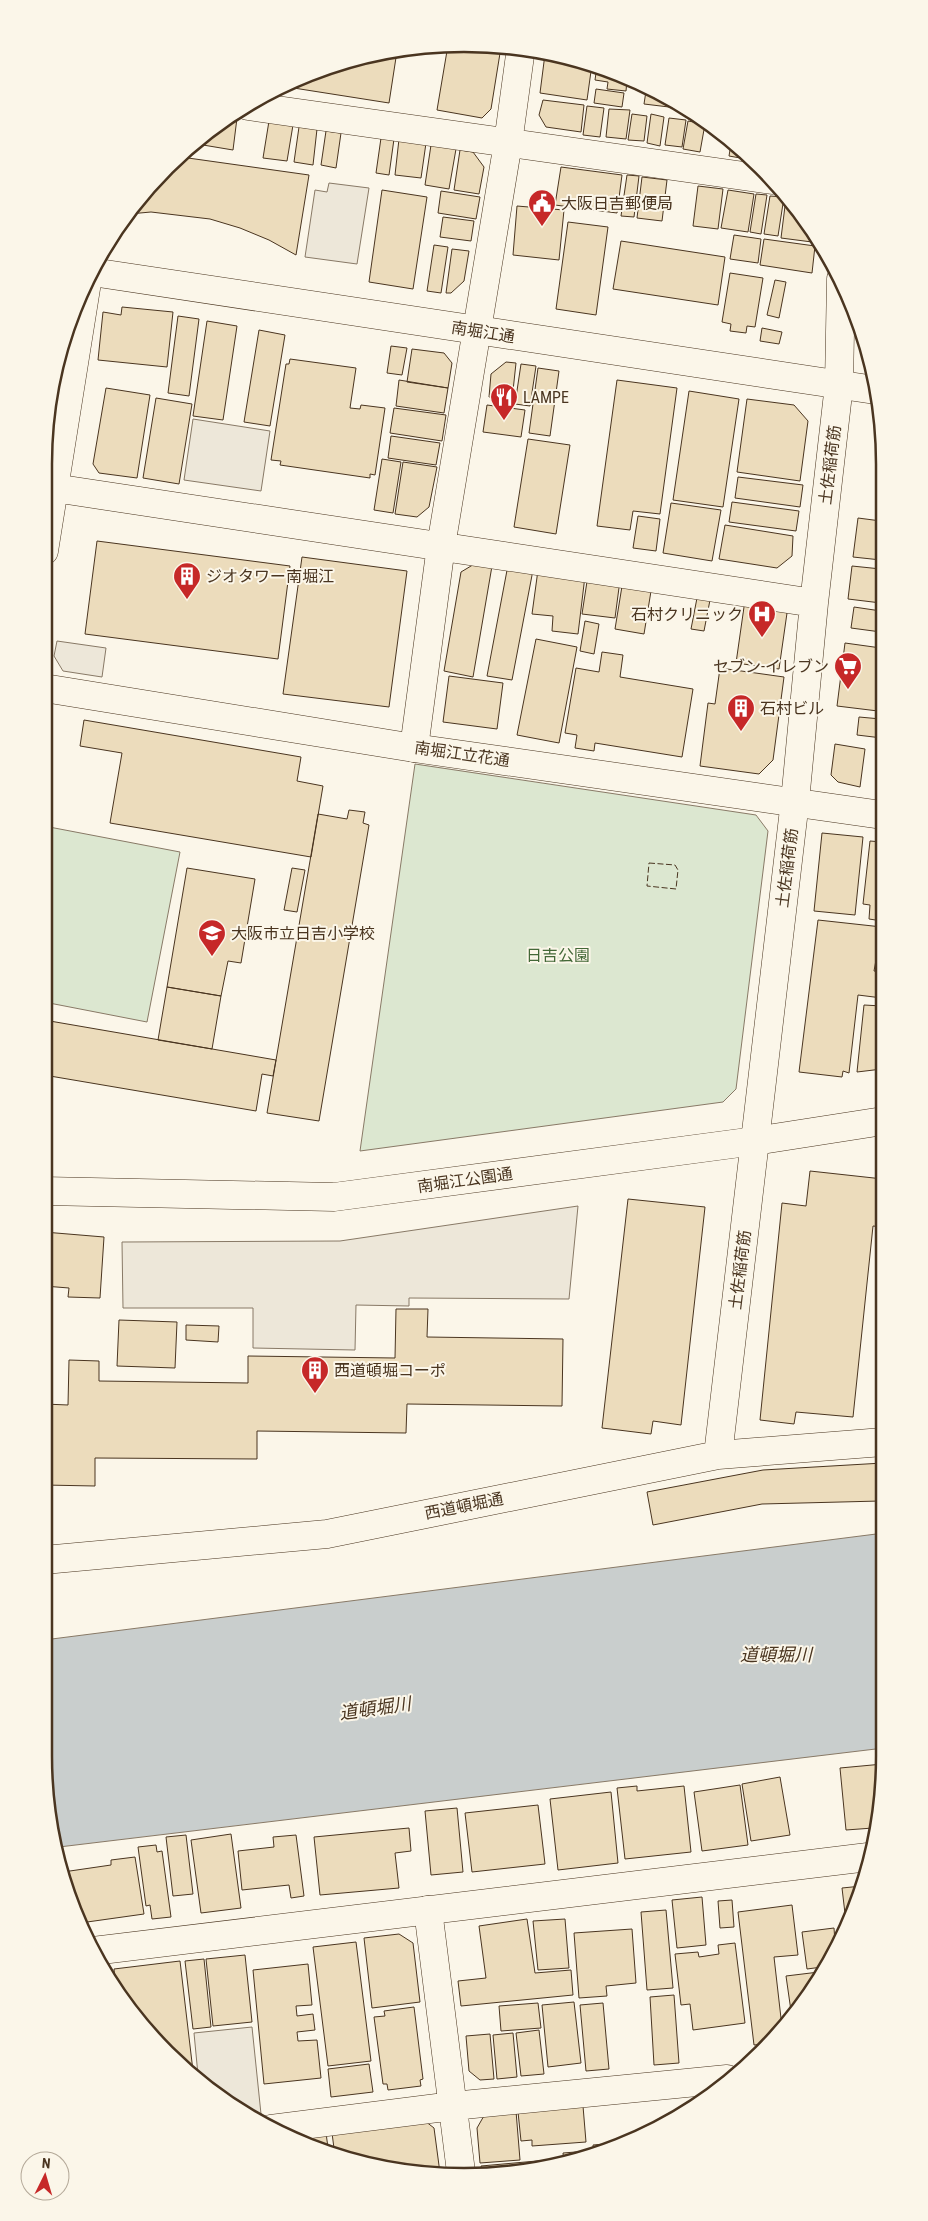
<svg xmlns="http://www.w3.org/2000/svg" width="928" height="2221" viewBox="0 0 928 2221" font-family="'Roboto Condensed','Noto Sans JP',sans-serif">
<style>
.green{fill:#dce7d0;stroke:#887966}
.parking{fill:#ede7d9;stroke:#887966}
.water{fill:#c9cecd;stroke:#887966}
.building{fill:#ecdcbc;stroke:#4a3520}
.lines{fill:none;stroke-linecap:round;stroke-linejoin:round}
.minor-casing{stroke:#4a3520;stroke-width:29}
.tertiary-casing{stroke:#4a3520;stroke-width:29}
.minor{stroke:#fbf6e9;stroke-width:28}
.tertiary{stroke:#fbf6e9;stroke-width:28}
.fence{stroke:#4a3520;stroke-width:1;stroke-dasharray:6 2.5;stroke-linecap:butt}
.labels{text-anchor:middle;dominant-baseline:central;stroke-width:4;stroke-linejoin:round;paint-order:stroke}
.poi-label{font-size:16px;fill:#4a3520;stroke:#fbf6e9;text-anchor:start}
.street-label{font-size:16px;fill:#4a3520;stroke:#fbf6e9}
.park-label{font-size:16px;fill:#436837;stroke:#fbf6e9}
.water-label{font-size:18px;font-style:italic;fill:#4a3520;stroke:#fbf6e9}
.rim{fill:none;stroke:#4a3520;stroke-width:2.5}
</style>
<rect width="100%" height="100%" fill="#fbf6e9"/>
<path class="green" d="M415,764L756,815L768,831L736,1089L723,1102L360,1151Z
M44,826L180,852L147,1022L44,1002Z"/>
<path class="parking" d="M329,183L369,188L357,264L305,257L315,190L327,192Z
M193,419L270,431L261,491L184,480Z
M57,641L106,648L102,677L63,671L54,656Z
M578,1206L569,1299L409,1298V1306L356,1305L355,1350L253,1348V1308H123L122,1242L340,1241Z
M252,2027L261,2114L247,2115L198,2075L194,2033Z"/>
<path class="water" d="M884,1533V1748L59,1847L44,1757V1640Z"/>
<path class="building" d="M448,45L501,47L491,109L482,118L437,110Z
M397,51L389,103L281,86L355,58Z
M545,54L592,64L587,100L540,93Z
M597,66L627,80L626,91L607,89L608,82L595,80Z
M642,87L670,101L669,107L644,104L646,91L642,90Z
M596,89L624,93L622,107L594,103Z
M543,100L584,105L581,132L546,127L539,115Z
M672,102L689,111L671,108Z
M587,106L604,108L600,137L583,135Z
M609,109L630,110L626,139L606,137Z
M632,114L647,116L644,141L628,140Z
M651,114L664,117L660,146L647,143Z
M231,117L237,118L233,150L203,145L204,134Z
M669,118L686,120L682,147L665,145Z
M269,121L293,125L287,161L263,158Z
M688,121L705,124L700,152L683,149Z
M299,127L317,129L313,165L294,162Z
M326,131L341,133L336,168L321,165Z
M200,138L198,150L189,149Z
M381,138L394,139L389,175L376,173Z
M399,139L426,143L421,178L395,175Z
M731,144L747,158L746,159L729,156Z
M431,145L456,149L449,189L425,185Z
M460,150L473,152L484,167L479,194L454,190Z
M181,157L309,175L296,255L269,240L240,228L210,219L151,212L129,214L148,187Z
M561,167L622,175L617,213L555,205Z
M627,175L639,176L634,217L621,216Z
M642,177L667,180L662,221L637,218Z
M698,186L723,189L718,229L693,226Z
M382,190L427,197L413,289L369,282Z
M728,190L754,194L748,232L721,228Z
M441,191L480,197L476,219L438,213Z
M756,194L767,195L761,234L750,232Z
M770,196L784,197L778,236L764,234Z
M786,198L813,236L812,242L781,238Z
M517,206L564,210L559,260L513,255Z
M443,217L474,221L471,241L440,237Z
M568,222L608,227L596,315L556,309Z
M734,235L761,239L758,263L730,259Z
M764,239L815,246L812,273L760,265Z
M621,241L725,257L718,305L613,289Z
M434,245L448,247L441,293L427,291Z
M452,249L469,251L464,281L451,293H446Z
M730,273L763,278L755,327L747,326L746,333L730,331L731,324L722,322Z
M775,280L786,282L779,318L767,315Z
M122,307L173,312L167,367L98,360L103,312L121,315Z
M178,316L199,319L189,396L168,393Z
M207,321L237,326L223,420L193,416Z
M762,328L782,332L779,344L760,341Z
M259,330L285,335L270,426L244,422Z
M391,346L407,348L402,375L387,373Z
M412,349L444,353L452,363L448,388L407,382Z
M290,359L356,368L350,408L360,409L361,405L385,408L375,475L370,474V478L280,465L281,461L271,460L286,364H289Z
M506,362L516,363L512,400L489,397L491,374Z
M521,364L536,366L530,406L515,404Z
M538,368L559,371L550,436L529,433Z
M399,380L448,388L444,413L396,406Z
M617,380L677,388L660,514L633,511L630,530L597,526Z
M106,388L150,395L137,478L99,473L93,464Z
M689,391L739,399L723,507L673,500Z
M156,398L192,404L179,484L143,478Z
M747,399L794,405L808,421L800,481L737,472Z
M487,405L525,410L521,437L483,432Z
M394,408L446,415L442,441L390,433Z
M391,436L440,443L436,465L388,458Z
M528,439L570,445L556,534L514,527Z
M382,459L401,462L393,513L374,510Z
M403,462L437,467L429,507L417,517L395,514Z
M881,462V508H876Z
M738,477L803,485L800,507L735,498Z
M732,502L799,511L796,531L729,522Z
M671,503L721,510L712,561L663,553Z
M638,516L660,519L656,551L633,548Z
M858,518L881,521V560L853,557Z
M725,525L793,536L792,556L777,568L719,559Z
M97,541L290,566L278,659L85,634Z
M302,557L407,571L389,707L283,694Z
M476,563L492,566L473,677L444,671L461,572Z
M508,565L533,570L512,680L487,676Z
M852,566L881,569V603L848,599Z
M538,570L585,576L578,634L552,631L553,616L532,614Z
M588,575L620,580L615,618L582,614Z
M623,580L652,585L644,634L615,629Z
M697,598L710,600L704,631L691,629Z
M745,600L778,605L787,613L779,669L736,663Z
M854,607L881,611V632L851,628Z
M585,621L599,624L594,654L580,651Z
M536,639L577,647L559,743L517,735Z
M845,643L881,648V698L878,711L837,706Z
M602,652L623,655L620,677L693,689L682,757L595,743L594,751L575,748L577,735L565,733L576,668L599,672Z
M720,668L784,677L773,760L759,774L700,766L708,703L715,704Z
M449,676L503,683L497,729L443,722Z
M859,717L881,719L882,738L857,735Z
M84,720L301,757L297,781L323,786L311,857L110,823L122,753L80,746Z
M835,744L865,749L860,787L838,782L831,775Z
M349,810L365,812L363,823L369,825L319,1121L267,1113L318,814L347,819Z
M822,833L863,837L855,915L814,911Z
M870,841L882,842V921L869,919L870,905L863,904Z
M187,868L255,879L241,963L228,961L221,996L167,987Z
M292,868L305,870L297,912L284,910Z
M818,920L882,927L880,961L876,960L874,971L882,972V998L858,995L849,1073L843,1071L842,1077L799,1072Z
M167,987L221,996L212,1049L158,1040Z
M864,1005L882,1006V1069L857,1072Z
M44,1020L276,1060L273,1076L262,1074L256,1111L44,1075Z
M810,1171L883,1179V1227L873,1226L853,1417L796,1412L794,1424L760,1420L782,1203L806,1206Z
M628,1199L705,1207L681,1425L653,1421L651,1434L602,1428Z
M44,1232L104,1237L100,1298L68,1297L69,1288L44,1286Z
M396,1309H428L427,1337L563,1339L562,1406L407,1404L406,1433L257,1431V1459L95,1458V1486L44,1485V1404L68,1405L69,1360L99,1361V1381L248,1383V1356L395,1358Z
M119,1320L177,1322L175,1368L117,1366Z
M186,1325L219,1326L218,1342L186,1340Z
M883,1463L884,1494H879L880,1501L762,1504L653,1525L647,1492L763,1470Z
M883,1764L873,1828L846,1830L840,1768Z
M780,1777L790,1835L751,1841L742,1784Z
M740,1785L748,1845L702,1851L694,1792Z
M637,1786V1791L684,1786L691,1852L625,1859L617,1788Z
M611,1792L618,1863L558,1870L550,1799Z
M538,1805L545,1864L472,1872L465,1813Z
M457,1808L463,1872L431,1875L425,1811Z
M409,1828L411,1851L395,1853L399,1888L320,1895L314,1837Z
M231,1834L241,1908L201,1913L191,1840Z
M186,1835L193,1894L173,1896L166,1837Z
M296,1835L304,1896L291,1898L289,1885L242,1890L238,1851L274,1847L273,1837Z
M156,1845L157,1852L162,1851L171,1917L152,1919L150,1905L146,1906L138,1847Z
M135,1857L144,1914L80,1923L66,1892L63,1872L111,1865V1860Z
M862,1886V1892L846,1922L842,1888Z
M702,1897L706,1945L677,1948L672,1900Z
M732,1900L734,1927L720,1928L718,1901Z
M792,1905L798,1955L774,1957L782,2027L764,2044L754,2045L738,1912Z
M666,1910L673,1988L647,1990L641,1912Z
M527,1919L535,1973L571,1970L573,1995L461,2006L458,1981L486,1978L479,1926Z
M565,1919L569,1968L538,1970L533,1921Z
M834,1928L835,1942L822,1967L807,1969L802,1932Z
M632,1929L636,1983L606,1986L607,1996L579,1998L574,1933Z
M399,1934L413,1943L420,2002L372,2008L364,1938Z
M356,1942L371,2061L328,2066L313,1947Z
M735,1943L745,2023L693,2030L690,2004L681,2005L675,1954L698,1952L699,1957L719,1954L718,1945Z
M245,1955L252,2022L213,2026L206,1959Z
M204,1959L211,2027L193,2029L185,1961Z
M180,1961L193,2071L148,2034L116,1990L114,1969Z
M308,1964L312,2005L296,2006L297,2016L313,2014L315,2030L297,2032L298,2041L317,2040L321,2078L264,2084L253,1970Z
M819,1972L797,2013L792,2018L786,1976Z
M674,1995L679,2063L654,2065L650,1997Z
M574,2002L581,2063L548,2067L542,2005Z
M538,2003L541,2028L501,2031L499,2006Z
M603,2003L609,2069L586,2071L580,2005Z
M414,2007L423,2079L420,2080L421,2086L388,2090L387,2084H383L374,2017L385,2016L384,2011Z
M539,2030L544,2074L521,2076L516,2033Z
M513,2033L517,2077L497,2079L493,2035Z
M490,2034L494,2079L480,2080L469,2071L466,2036Z
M369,2064L373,2092L331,2097L328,2069Z
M583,2106L586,2142L532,2146V2140L521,2141L518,2112Z
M516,2111L520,2160L480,2163L477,2128L485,2114Z
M425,2121L434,2128L440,2173L409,2174L335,2156L332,2133Z
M326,2133L329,2155L307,2145L306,2136Z
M631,2142L625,2145L594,2155L593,2145Z
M588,2151V2156L564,2164L563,2153Z
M559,2159L560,2165L546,2169L482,2171L481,2166Z"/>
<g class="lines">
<g class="minor-casing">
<path id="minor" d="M248,106L772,180
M54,488L814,603
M44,551L87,282
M414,748L441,546L508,143L521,48
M718,1455L795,801L814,603L839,385L841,279
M44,1560L327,1534L718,1455L883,1442
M428,1910L461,2172
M271,2129L453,2106L727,2079"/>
</g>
<g class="tertiary-casing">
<path id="tertiary" d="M92,272L875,390
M44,688L414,748L882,815
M44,1191L334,1197L755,1141L883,1121
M93,1951L868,1857"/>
</g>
<use href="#minor" class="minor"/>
<use href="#tertiary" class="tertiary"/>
<path class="fence" d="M649,863L675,865L678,870L676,889L647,886Z"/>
</g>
<defs>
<g id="civic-pin" transform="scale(1.4375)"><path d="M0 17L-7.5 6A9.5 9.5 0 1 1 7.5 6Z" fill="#c62828" stroke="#fbf6e9"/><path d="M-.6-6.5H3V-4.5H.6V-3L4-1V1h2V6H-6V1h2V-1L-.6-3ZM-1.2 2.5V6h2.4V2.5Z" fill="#fff"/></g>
<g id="restaurant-pin" transform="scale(1.4375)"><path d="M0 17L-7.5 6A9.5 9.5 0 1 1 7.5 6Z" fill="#c62828" stroke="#fbf6e9"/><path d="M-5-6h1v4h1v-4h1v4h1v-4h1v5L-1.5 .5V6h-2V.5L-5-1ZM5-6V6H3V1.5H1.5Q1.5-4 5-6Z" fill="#fff"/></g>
<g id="building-pin" transform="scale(1.4375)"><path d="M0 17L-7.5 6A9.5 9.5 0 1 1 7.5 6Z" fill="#c62828" stroke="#fbf6e9"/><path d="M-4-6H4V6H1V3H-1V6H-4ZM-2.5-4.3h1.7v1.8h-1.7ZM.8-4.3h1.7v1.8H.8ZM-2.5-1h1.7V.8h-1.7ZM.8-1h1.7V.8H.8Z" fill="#fff"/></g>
<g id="hospital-pin" transform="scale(1.4375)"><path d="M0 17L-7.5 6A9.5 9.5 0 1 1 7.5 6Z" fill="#c62828" stroke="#fbf6e9"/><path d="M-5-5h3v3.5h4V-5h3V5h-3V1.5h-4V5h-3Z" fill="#fff"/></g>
<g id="supermarket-pin" transform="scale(1.4375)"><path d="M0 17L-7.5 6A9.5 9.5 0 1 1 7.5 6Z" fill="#c62828" stroke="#fbf6e9"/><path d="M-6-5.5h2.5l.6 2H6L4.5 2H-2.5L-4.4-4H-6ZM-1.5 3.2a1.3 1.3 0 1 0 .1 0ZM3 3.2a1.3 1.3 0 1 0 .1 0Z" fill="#fff"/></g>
<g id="school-pin" transform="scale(1.4375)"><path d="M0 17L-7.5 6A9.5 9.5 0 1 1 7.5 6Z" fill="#c62828" stroke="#fbf6e9"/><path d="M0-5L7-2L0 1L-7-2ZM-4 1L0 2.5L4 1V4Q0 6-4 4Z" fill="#fff"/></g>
</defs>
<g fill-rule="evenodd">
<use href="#civic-pin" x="542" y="203"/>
<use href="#restaurant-pin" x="504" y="397"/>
<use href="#building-pin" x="187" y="576"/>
<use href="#hospital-pin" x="762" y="614"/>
<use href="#supermarket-pin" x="848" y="666"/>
<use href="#building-pin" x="741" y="708"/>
<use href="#school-pin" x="212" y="933"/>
<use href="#building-pin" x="315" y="1370"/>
</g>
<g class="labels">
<g class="poi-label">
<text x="561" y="203">大阪日吉郵便局</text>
<text x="523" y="397">LAMPE</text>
<text x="206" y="576">ジオタワー南堀江</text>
<text x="743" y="614" text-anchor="end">石村クリニック</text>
<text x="829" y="666" text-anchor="end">セブン-イレブン</text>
<text x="760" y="708">石村ビル</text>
<text x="231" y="933">大阪市立日吉小学校</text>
<text x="334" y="1370">西道頓堀コーポ</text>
</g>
<g class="street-label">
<text transform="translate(483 332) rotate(9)">南堀江通</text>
<text transform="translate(830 465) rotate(-83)">土佐稲荷筋</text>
<text transform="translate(462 754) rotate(8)">南堀江立花通</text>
<text transform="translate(787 868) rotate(-83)">土佐稲荷筋</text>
<text transform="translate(465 1180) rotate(-8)">南堀江公園通</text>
<text transform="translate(740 1270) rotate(-83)">土佐稲荷筋</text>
<text transform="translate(464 1506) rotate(-11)">西道頓堀通</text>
</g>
<g class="park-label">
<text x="558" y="955">日吉公園</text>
</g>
<g class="water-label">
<text x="776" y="1654">道頓堀川</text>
<text transform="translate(375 1708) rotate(-8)">道頓堀川</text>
</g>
</g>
<path d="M0 0H928V2221H0ZM464 52H464A412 412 0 0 1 876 464V1756A412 412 0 0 1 464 2168H464A412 412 0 0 1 52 1756V464A412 412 0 0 1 464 52Z" fill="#fbf6e9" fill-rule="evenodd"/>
<path class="rim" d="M464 52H464A412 412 0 0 1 876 464V1756A412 412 0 0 1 464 2168H464A412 412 0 0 1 52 1756V464A412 412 0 0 1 464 52Z"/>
<g transform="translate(45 2176) rotate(5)"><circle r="24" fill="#fbf6e9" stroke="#b4a999"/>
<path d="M0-4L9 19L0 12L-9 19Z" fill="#c62828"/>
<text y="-8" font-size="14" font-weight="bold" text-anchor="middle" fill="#4a3520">N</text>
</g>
</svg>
